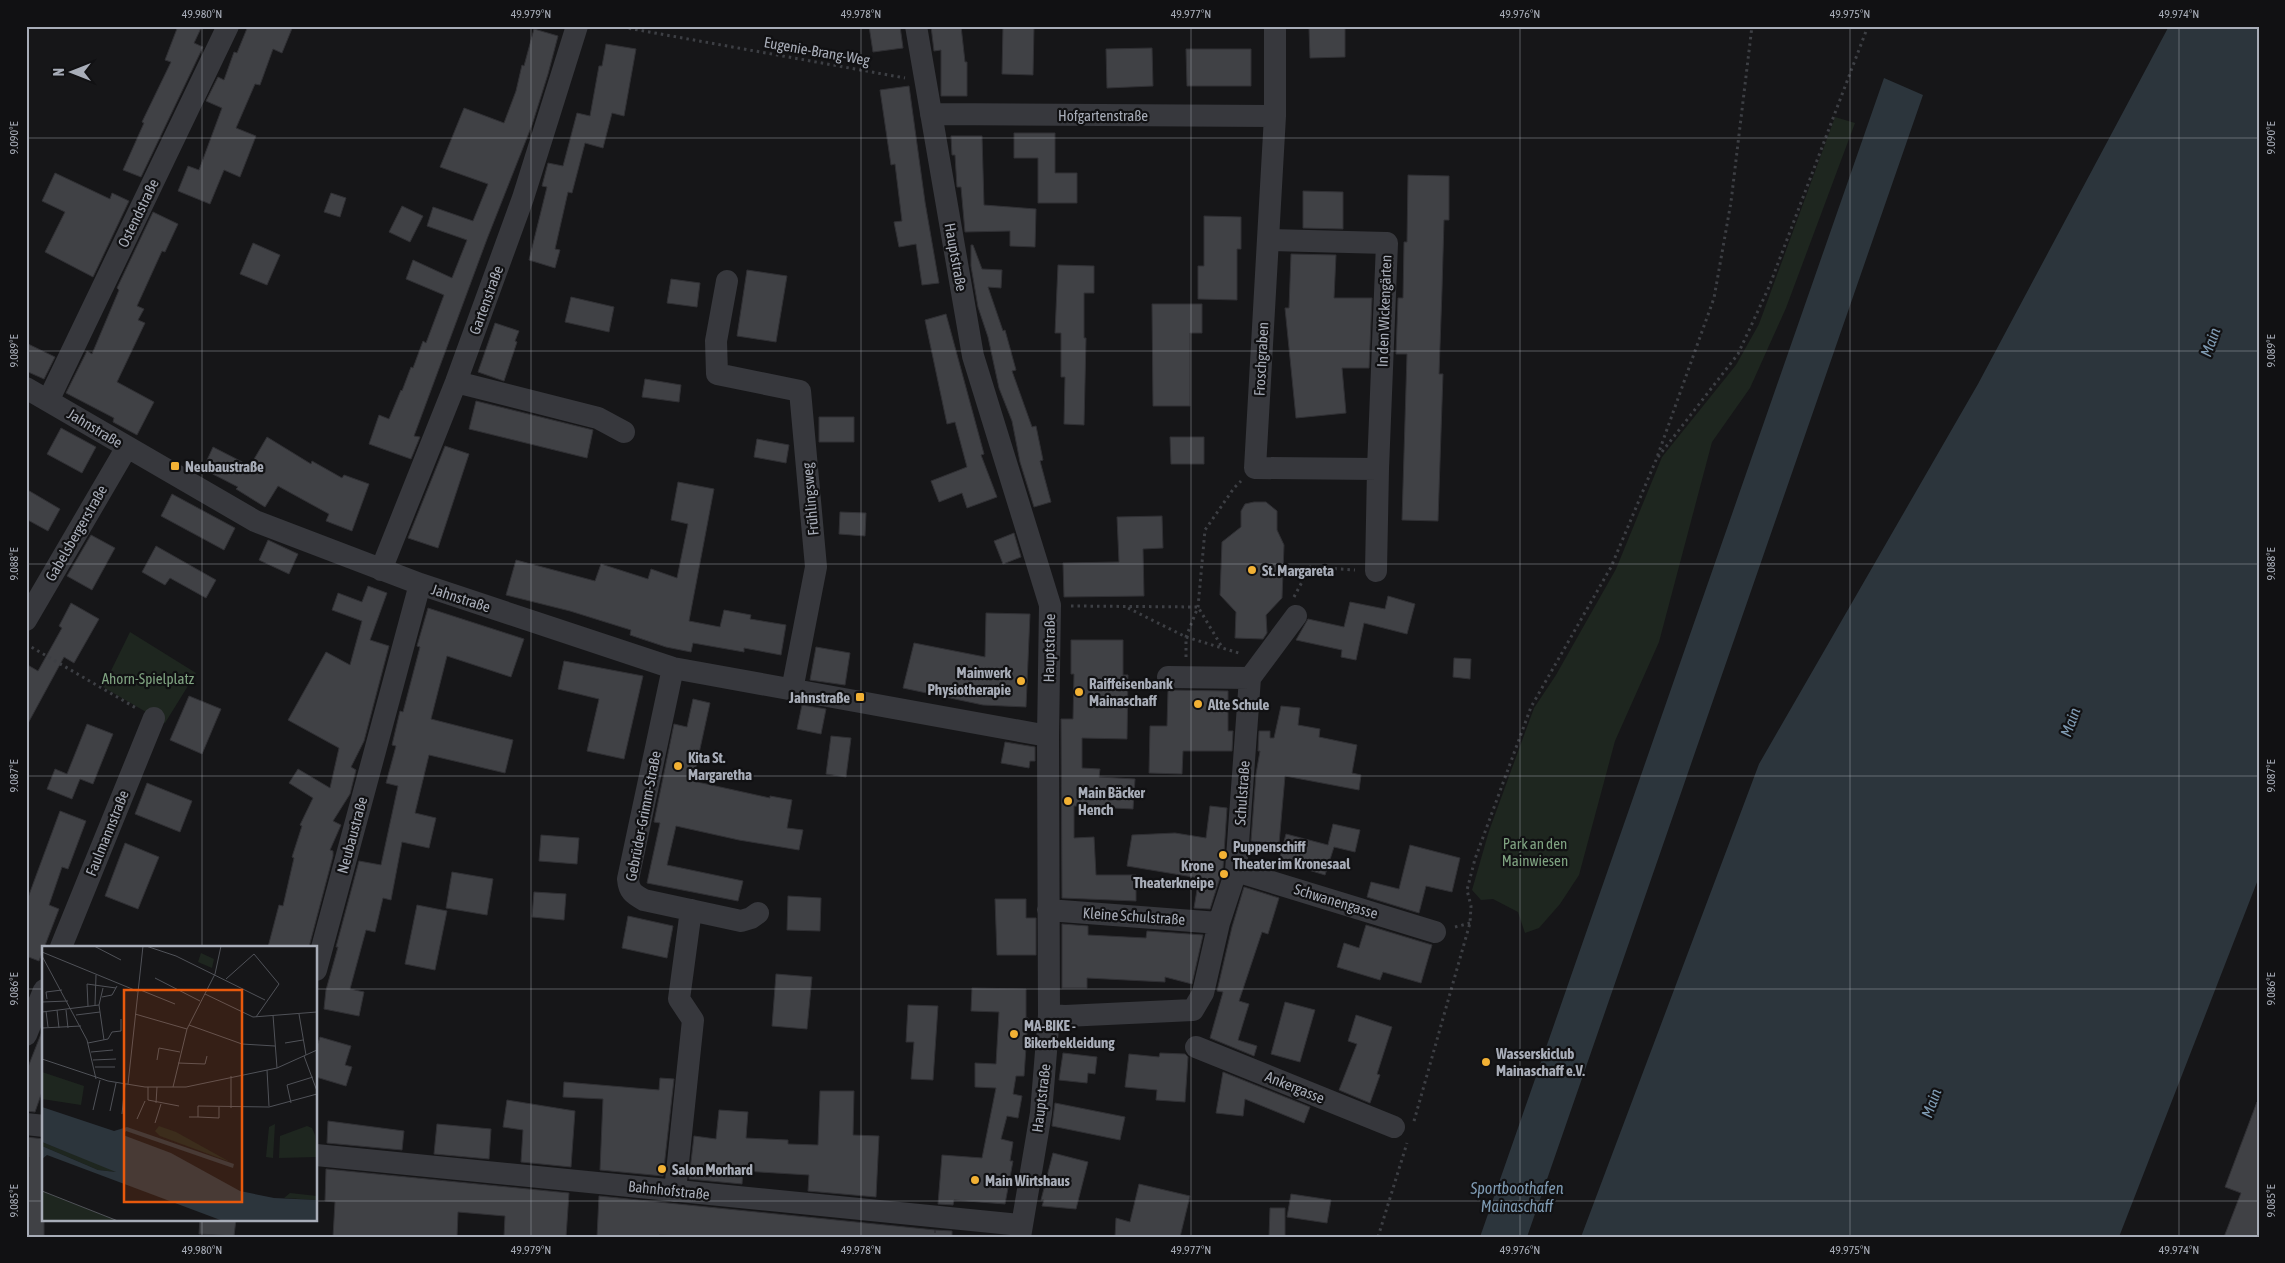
<svg xmlns="http://www.w3.org/2000/svg" width="2285" height="1263" viewBox="0 0 2285 1263" font-family="'Asap Condensed',sans-serif">
<style>
.green{fill:#1e261f}
.water{fill:#2c353c}
.building{fill:#404145;stroke:#303034}
.lines{fill:none;stroke-linecap:round;stroke-linejoin:round}
.path{stroke:#3d3f44;stroke-width:3;stroke-dasharray:2.5 4;stroke-linecap:butt}
.minor{stroke:#37383d;stroke-width:22}
.ticks{fill:none;stroke:#a8adb8;stroke-width:1;stroke-opacity:0.45}
.poi-dot{fill:#f2b134;stroke:#111113;stroke-width:2}
.labels{text-anchor:middle;dominant-baseline:central;stroke-width:4.5;stroke-linejoin:round;paint-order:stroke}
.street-label{font-size:15px;fill:#a8adb8;stroke:#111113}
.poi-label{font-size:15px;font-weight:bold;fill:#a8adb8;stroke:#111113;text-anchor:start}
.park-label{font-size:15px;fill:#7fa381;stroke:#111113}
.water-label{font-size:16px;font-style:italic;fill:#7f9bb3;stroke:#111113}
.inset-road{fill:none;stroke:#505258;stroke-width:1}
.view{fill:#e8590c;fill-opacity:0.15;stroke:#e8590c;stroke-width:2.5}
.inset-edge{fill:none;stroke:#a8adb8;stroke-width:2.5}
.neatline{fill:none;stroke:#a8adb8;stroke-width:2}
.ticks-label{font-size:12px;text-anchor:middle;fill:#a8adb8}
</style>
<rect width="100%" height="100%" fill="#161618"/>
<path class="green" d="M1835,117L1855,123L1786,308L1750,388L1712,442L1659,642L1615,741L1579,875L1560,904L1539,928L1525,933L1518,912L1493,899L1481,900L1472,890L1489,831L1534,708L1556,675L1616,569L1662,457L1736,365L1759,324Z
M130,632L196,673L165,723L103,687Z"/>
<path class="water" d="M2169,26H2259V877L2119,1237H1581L1759,764L1978,384Z
M1884,78L1923,95L1527,1237H1480Z"/>
<path class="building" d="M178,26H202L194,43L203,47L141,177L123,170L144,123L142,122L171,62L165,60Z
M248,26H293L282,53L273,49L260,85L255,84L236,128L256,136L240,177L224,170L210,204L178,191L188,166L199,170L222,108L206,101L218,77L224,80L234,52L237,53Z
M869,26H900L903,48L873,52Z
M931,26H961L965,62H967V96H941V50L934,51Z
M1003,26H1034L1033,75L1002,74Z
M1309,28H1345V57L1310,58Z
M534,29L558,36L548,74L532,125L487,239L414,436L420,437L411,459L369,444L379,415L389,419L401,390L402,391L411,367L413,368L423,341L426,343L444,295L406,279L413,260L452,278L467,240L427,226L433,207L473,221L488,184L440,167L464,108L504,123L516,91L522,65L524,66Z
M606,44L636,49L624,116L612,113L603,148L585,143L572,193L568,192L555,249L560,250L555,268L529,260L547,187L542,186L548,163L563,166L577,113L590,116L599,66H602Z
M1152,48L1153,86L1107,88L1106,49Z
M1186,49H1251V86H1187Z
M909,86L925,202L939,283L922,285L916,244L899,247L894,222L902,221L895,164L891,165L880,90Z
M1014,133H1055V173H1077V203H1038V158H1014Z
M951,136H982L984,205L1036,209L1035,247L1010,246V231L965,232L961,187H957L955,155H952Z
M55,173L110,199L112,193L129,201L93,277L45,252L65,212L42,201Z
M1408,175L1449,176V220H1444L1442,290L1439,374H1443L1438,521L1402,520L1407,354H1396L1398,298H1403L1404,242H1407Z
M1303,191L1343,192V229L1303,228Z
M331,193L346,198L340,217L324,212Z
M402,206L423,216L410,242L389,232Z
M153,212L178,224L165,252L162,251L137,306L144,309L138,320L145,323L117,382L154,402L137,435L113,422L114,418L66,393L87,351L92,354L119,290L117,288Z
M1204,216L1241,217V249H1237V300L1198,299V266H1204Z
M253,243L280,255L267,285L240,274Z
M971,245H973L982,269L1002,270L1001,288L988,287L1003,331L1005,330L1016,370L1012,371L1032,427L1036,426L1043,460L1040,461L1051,502L1034,507L1020,462L1012,421L999,388L988,337L978,307L971,266Z
M1291,254L1336,255L1334,298H1372L1369,368H1342L1346,413L1296,418L1285,308H1289Z
M1058,265L1094,266V293H1084V338H1086L1084,425L1064,424L1065,377H1061V333H1055Z
M747,270L787,276L776,342L737,336Z
M671,279L700,283L697,307L667,303Z
M571,297L614,307L609,332L565,322Z
M1152,304H1202V333H1190V406H1153Z
M946,314L984,454L981,455L997,497L967,508L962,493L939,502L931,481L967,467L955,422L947,424L925,320Z
M495,323L519,331L515,341L517,342L504,381L478,372Z
M26,343L55,357L44,379L26,371Z
M645,379L681,385L679,402L642,397Z
M476,401L593,430L587,458L469,429Z
M819,417H854V442H819Z
M61,428L96,447L82,473L47,454Z
M267,437L311,464L312,461L342,478L344,475L369,484L352,531L326,521L329,514L278,486L265,507L236,489L238,487L203,469L213,447L250,466Z
M1170,437H1204V464H1171Z
M757,439L789,445L786,463L754,457Z
M445,446L469,454L438,548L408,538Z
M678,482L714,489L689,621L720,627L724,610L751,615L750,619L786,625L781,655L744,648V652L693,643L691,652L666,647L630,635L631,630L570,611L506,595L516,560L595,581L601,564L648,579L651,569L677,578L688,524L671,520Z
M26,489L60,509L48,531L26,519Z
M172,494L235,528L224,550L161,516Z
M1254,502H1266L1277,511V530L1284,545L1282,598L1266,615L1267,633L1263,639L1235,638L1236,612L1220,595L1222,542L1241,527V511L1245,504Z
M840,512L866,513L865,536L839,534Z
M1162,516L1163,548L1143,549L1144,596L1064,597L1063,563L1119,562L1117,517Z
M1014,533L1021,557L1003,564L994,541Z
M91,535L115,548L92,590L67,576Z
M268,540L298,554L289,574L259,560Z
M156,546L216,580L206,598L170,578L165,585L142,572Z
M368,586L387,593L370,640L389,646L364,741L351,767L356,770L350,794L333,821L341,825L330,850L333,851V856L309,947H268L279,905L283,906L294,858L292,857L302,826L300,825L313,798L289,783L298,769L330,788L339,748L288,720L326,652L350,665L362,621L332,610L338,593L362,602Z
M1388,596L1415,604L1407,634L1364,623L1356,660L1341,657L1342,650L1296,640L1308,619L1344,627L1350,602L1385,609Z
M71,603L99,619L74,663L64,657L26,727V664L38,671L62,628L59,626Z
M428,608L524,639L511,677L447,656L431,719L513,740L505,773L429,755L415,813L436,818L429,848L402,842L391,900L383,898L375,932L366,930L350,989L364,992L359,1016L324,1009L326,990L338,947H336L359,861L381,865L398,786L386,783L396,746L392,745L400,711L403,712L420,647L417,646Z
M986,613L1030,614L1026,707L983,705L903,688L914,643L985,657Z
M1071,640H1123V675H1128L1127,739L1082,738V768L1100,769L1099,777L1135,779L1133,809L1074,806V838L1094,837L1096,875H1136V901L1062,898L1061,719H1073L1074,674H1071Z
M816,647L850,653L845,685L810,680Z
M1454,658L1471,659L1470,679L1453,677Z
M564,661L643,676L624,759L587,751L599,699L558,689Z
M1168,690L1228,691V731H1233L1232,751H1183L1182,774L1149,773L1150,726H1167Z
M189,696L221,709L202,754L170,740Z
M693,699L710,703L693,781L770,798V796L792,800L787,828L803,830L799,850L739,840L676,826L667,865L743,881L738,901L647,883L660,823L654,822L674,724L687,727Z
M802,705L826,709L821,734L797,729Z
M1281,706L1300,708L1298,725L1320,729L1319,737L1357,745L1352,773L1361,775L1359,790L1285,776L1279,844L1251,841L1256,774L1260,751H1258L1259,731H1270V738H1274Z
M87,724L113,734L93,784L80,779L72,799L47,789L55,769L67,774Z
M831,736L851,738L846,777L826,774Z
M1005,742L1035,747V761H1030L1029,768L1001,763Z
M147,783L192,801L180,832L135,814Z
M1210,806L1227,808L1223,868L1210,909L1194,908L1199,878L1127,866L1132,835L1175,833L1206,838Z
M60,811L86,821L68,869L62,867L49,905L59,909L39,961L26,956V903Z
M1333,824L1360,830L1355,852L1334,847L1325,875L1279,861L1286,834L1328,845Z
M541,835L579,838L577,864L539,861Z
M125,843L159,857L138,909L105,896Z
M1410,845L1460,858L1452,892L1426,886L1419,913L1367,897L1371,882L1399,889Z
M452,872L493,879L487,915L446,908Z
M1244,887L1279,898L1268,934L1262,932L1239,1001L1249,1004L1238,1040L1257,1046L1254,1056L1210,1038L1223,992L1217,991L1232,927Z
M534,892L566,894L564,920L532,917Z
M788,896L821,898L820,931L787,930Z
M995,899H1026V918H1036V955H997Z
M417,905L447,911L435,970L405,964Z
M628,916L673,926L667,958L622,948Z
M1062,924L1088,926V935L1146,938L1147,931L1203,935L1192,984L1165,977V982L1087,978V988H1062Z
M1366,925L1432,945L1421,983L1383,972L1380,980L1337,967L1344,943L1359,948Z
M776,974L812,977L807,1029L772,1026Z
M972,988L1026,989V1018H1028L1024,1076H1016L1013,1094L1022,1096L1018,1118L1007,1116L1001,1139L1013,1142L1010,1161H1013L1005,1204L954,1200L953,1205L938,1204L942,1155L982,1158L996,1088L975,1087V1063L996,1064L999,1012L971,1011Z
M1285,1002L1315,1010L1300,1062L1271,1054Z
M908,1005L938,1006L933,1080L911,1079L914,1042H906Z
M1356,1015L1392,1027L1377,1074L1380,1075L1370,1103L1339,1090L1357,1044L1348,1041Z
M43,1029L44,1086L35,1112L26,1111V1072Z
M320,1037L351,1046L345,1065L352,1067L346,1086L316,1077V1049Z
M1063,1053L1097,1057L1095,1074L1088,1073L1087,1083L1059,1080Z
M1160,1053L1185,1054L1188,1057L1185,1102L1156,1100L1157,1090L1125,1087L1129,1054L1159,1057Z
M1223,1072L1310,1107L1304,1123L1245,1099L1243,1116L1216,1113Z
M660,1078L674,1079L663,1176L600,1170L603,1099L563,1097L564,1082L659,1090Z
M820,1091H854L853,1135L879,1136L876,1197L808,1191L809,1175L743,1171L742,1184L689,1179L694,1136L716,1139L719,1110L748,1112L746,1138L788,1140V1144L818,1145Z
M507,1100L575,1111L571,1167L521,1162L523,1130L503,1127Z
M2257,1102L2259,1237H2224L2241,1193L2225,1187Z
M1055,1103L1125,1117L1120,1140L1052,1126Z
M328,1121L404,1131L402,1150L327,1143Z
M437,1124L491,1129L489,1159L434,1154Z
M26,1137L44,1139V1237H27L29,1157H26Z
M1053,1153L1088,1162L1076,1209L1042,1206L1044,1200H1041Z
M326,1169L569,1193L566,1237H504L505,1216L458,1212L457,1237H333L335,1202L325,1201Z
M1139,1184L1190,1196L1180,1237H1115L1116,1218L1130,1222Z
M1291,1194L1331,1200L1327,1223L1287,1217Z
M599,1196L935,1230V1233V1230L952,1231V1237H710L659,1235V1237H597Z
M1270,1208H1285V1237H1269Z
M200,1219H236L234,1236L199,1234Z"/>
<g class="lines">
<path class="path" d="M616,26L905,78
M1658,457L1738,354L1769,287L1868,26
M1294,597L1310,567L1355,570
M1071,606L1198,607L1222,647
M1128,608L1186,637L1242,654
M26,644L136,708
M1186,657V637L1198,607L1205,530L1234,488L1241,481
M1455,927L1470,923
M1414,1121L1470,923L1471,906L1467,890L1475,859L1531,707L1611,567L1656,460L1714,298L1731,202L1752,26
M1378,1237L1407,1143"/>
<path class="minor" d="M916,26L973,356L1050,605L1048,736L1049,1015L1041,1113L1020,1237
M1275,26V116L1255,468L1378,469L1376,571
M931,114L1275,116
M1268,240L1387,243L1378,469
M727,281L716,341L717,374L800,391L816,567L792,690
M456,382L598,418L624,432
M26,388L255,521L420,584L673,668L1048,736
M49,399L228,26
M381,570L456,382L523,198L577,26
M26,620L127,447
M673,668L628,879C629,891 633,894 644,900L741,921L751,918L758,913
M1168,677L1250,678
M1250,678L1296,616
M1236,871L1435,932
M1048,910L1219,923
M61,947L154,718
M316,970L420,584
M1049,1015L1065,1016L1193,1010L1203,993L1219,923L1236,871L1250,678
M26,1035L44,990
M1196,1047L1394,1127
M26,1124L44,1126
M316,1155L1021,1225
M675,1191L693,1020L679,999L691,910"/>
</g>
<path class="ticks" d="M202,26V947M531,26V1237M861,26V1237M1191,26V1237M1520,26V1237M1850,26V1237M2179,26V1237M26,138H2259M26,351H2259M26,564H2259M26,776H2259M26,989H44M316,989H2259M26,1201H44M316,1201H2259M202,1219V1237"/>
<g class="poi-dot">
<rect x="170" y="461" width="10" height="10" rx="2.5"/>
<circle cx="1252" cy="570" r="5"/>
<circle cx="1021" cy="681" r="5"/>
<circle cx="1079" cy="692" r="5"/>
<rect x="855" y="692" width="10" height="10" rx="2.5"/>
<circle cx="1198" cy="704" r="5"/>
<circle cx="678" cy="766" r="5"/>
<circle cx="1068" cy="801" r="5"/>
<circle cx="1223" cy="855" r="5"/>
<circle cx="1224" cy="874" r="5"/>
<circle cx="1014" cy="1034" r="5"/>
<circle cx="1486" cy="1062" r="5"/>
<circle cx="662" cy="1169" r="5"/>
<circle cx="975" cy="1180" r="5"/>
</g>
<g class="labels">
<g class="street-label">
<text transform="translate(817 51) rotate(10)">Eugenie-Brang-Weg</text>
<text x="1103" y="115">Hofgartenstraße</text>
<text transform="translate(138 213) rotate(-64)">Ostendstraße</text>
<text transform="translate(956 257) rotate(80)">Hauptstraße</text>
<text transform="translate(486 300) rotate(-70)">Gartenstraße</text>
<text transform="translate(1384 311) rotate(-88)">In den Wickengärten</text>
<text transform="translate(1261 359) rotate(-87)">Froschgraben</text>
<text transform="translate(95 428) rotate(31)">Jahnstraße</text>
<text transform="translate(810 499) rotate(-95)">Frühlingsweg</text>
<text transform="translate(76 533) rotate(-60)">Gabelsbergerstraße</text>
<text transform="translate(461 598) rotate(18)">Jahnstraße</text>
<text transform="translate(1049 648) rotate(-89)">Hauptstraße</text>
<text transform="translate(1242 793) rotate(-86)">Schulstraße</text>
<text transform="translate(643 816) rotate(-79)">Gebrüder-Grimm-Straße</text>
<text transform="translate(107 833) rotate(-68)">Faulmannstraße</text>
<text transform="translate(352 835) rotate(-75)">Neubaustraße</text>
<text transform="translate(1336 901) rotate(17)">Schwanengasse</text>
<text transform="translate(1134 916) rotate(4)">Kleine Schulstraße</text>
<text transform="translate(1295 1087) rotate(22)">Ankergasse</text>
<text transform="translate(1041 1098) rotate(-83)">Hauptstraße</text>
<text transform="translate(669 1190) rotate(6)">Bahnhofstraße</text>
</g>
<g class="poi-label">
<text x="185" y="466">Neubaustraße</text>
<text x="1262" y="570">St. Margareta</text>
<text x="1011" y="672" text-anchor="end">Mainwerk<tspan x="1011" dy="17">Physiotherapie</tspan></text>
<text x="1089" y="683">Raiffeisenbank<tspan x="1089" dy="17">Mainaschaff</tspan></text>
<text x="850" y="697" text-anchor="end">Jahnstraße</text>
<text x="1208" y="704">Alte Schule</text>
<text x="688" y="757">Kita St.<tspan x="688" dy="17">Margaretha</tspan></text>
<text x="1078" y="792">Main Bäcker<tspan x="1078" dy="17">Hench</tspan></text>
<text x="1233" y="846">Puppenschiff<tspan x="1233" dy="17">Theater im Kronesaal</tspan></text>
<text x="1214" y="865" text-anchor="end">Krone<tspan x="1214" dy="17">Theaterkneipe</tspan></text>
<text x="1024" y="1025">MA-BIKE -<tspan x="1024" dy="17">Bikerbekleidung</tspan></text>
<text x="1496" y="1053">Wasserskiclub<tspan x="1496" dy="17">Mainaschaff e.V.</tspan></text>
<text x="672" y="1169">Salon Morhard</text>
<text x="985" y="1180">Main Wirtshaus</text>
</g>
<g class="park-label">
<text x="148" y="678">Ahorn-Spielplatz</text>
<text x="1535" y="843">Park an den<tspan x="1535" dy="17">Mainwiesen</tspan></text>
</g>
<g class="water-label">
<text transform="translate(2210 342) rotate(-70)">Main</text>
<text transform="translate(2070 722) rotate(-70)">Main</text>
<text transform="translate(1931 1103) rotate(-70)">Main</text>
<text x="1517" y="1188">Sportboothafen<tspan x="1517" dy="18">Mainaschaff</tspan></text>
</g>
</g>
<g transform="translate(42 946)">
<rect width="275" height="275" fill="#161618"/>
<path d="M159,7L172,13L170,22L156,16ZM0,126L42,140L39,159L0,153ZM233,178L231,212L224,211L227,181ZM117,180L134,186L188,216L118,190L113,185ZM265,180L270,182L273,189L275,211L237,212L238,190ZM0,196L72,224L74,226L56,224L0,200ZM0,245L76,275H0ZM248,247L275,250V254L242,252Z" fill="#1e261f"/>
<path d="M0,161L72,185L85,181L192,218L191,222L84,185L81,189L129,207L198,245L232,252L275,254V275H181L5,209L0,213V200L56,224L74,226L0,196Z" fill="#2c353c"/>
<path class="inset-road" d="M52,0L79,14M104,0L134,10L223,54M0,6L95,45M0,10L45,94L54,133M113,32L158,55M184,33L212,8L237,38L214,71M61,42L57,59L62,94M96,43L133,58M163,48L211,71L275,66M60,51L70,49L75,40M5,53L4,46L20,44M0,56L26,55M53,59L54,29M46,60L45,38L74,42M15,64L17,82M24,64L26,82M4,65L6,81M0,66L57,59M93,68L145,83M257,68L264,109M34,69L58,66M231,69L235,122M147,79L200,98L233,100M0,82L39,80M70,86L79,85V73M46,97L66,93L70,86M243,97L261,94M49,106L71,104M262,110L275,145M0,113L66,135L103,141H144L235,122L275,104M51,114L74,113M115,114L117,102L138,106M136,117L163,118L165,110M53,121H73M225,124L227,160M86,138L101,0M106,141V154L137,160M131,141L145,83L173,28L179,0M114,157L115,141M249,157L245,139L271,131M189,162V130M51,164L58,134M68,165L74,137M80,168L83,138M147,171H156V160L227,161L275,148M156,171L177,172V161M95,173L103,155M113,177L119,158M0,245L76,275"/>
<path class="view" d="M82,44H200V256H82Z"/>
<rect width="275" height="275" class="inset-edge"/>
</g>
<rect width="2285" height="1263" fill="none" stroke="#111113" stroke-width="55"/>
<g transform="translate(72 72) rotate(270)" stroke="#111113" stroke-width="4" paint-order="stroke">
<path d="M0-4L9 19L0 12L-9 19Z" fill="#a8adb8"/>
<text y="-8" font-size="14" font-weight="bold" text-anchor="middle" fill="#a8adb8">N</text>
</g>
<rect x="28" y="28" width="2230" height="1208" class="neatline"/>
<g class="ticks-label">
<text x="202" y="18">49.980°N</text>
<text x="531" y="18">49.979°N</text>
<text x="861" y="18">49.978°N</text>
<text x="1191" y="18">49.977°N</text>
<text x="1520" y="18">49.976°N</text>
<text x="1850" y="18">49.975°N</text>
<text x="2179" y="18">49.974°N</text>
<text transform="translate(2271 138) rotate(-90)" y="4">9.090°E</text>
<text transform="translate(14 138) rotate(-90)" y="4">9.090°E</text>
<text transform="translate(2271 351) rotate(-90)" y="4">9.089°E</text>
<text transform="translate(14 351) rotate(-90)" y="4">9.089°E</text>
<text transform="translate(2271 564) rotate(-90)" y="4">9.088°E</text>
<text transform="translate(14 564) rotate(-90)" y="4">9.088°E</text>
<text transform="translate(2271 776) rotate(-90)" y="4">9.087°E</text>
<text transform="translate(14 776) rotate(-90)" y="4">9.087°E</text>
<text transform="translate(2271 989) rotate(-90)" y="4">9.086°E</text>
<text transform="translate(14 989) rotate(-90)" y="4">9.086°E</text>
<text transform="translate(2271 1201) rotate(-90)" y="4">9.085°E</text>
<text transform="translate(14 1201) rotate(-90)" y="4">9.085°E</text>
<text x="202" y="1254">49.980°N</text>
<text x="531" y="1254">49.979°N</text>
<text x="861" y="1254">49.978°N</text>
<text x="1191" y="1254">49.977°N</text>
<text x="1520" y="1254">49.976°N</text>
<text x="1850" y="1254">49.975°N</text>
<text x="2179" y="1254">49.974°N</text>
</g>
</svg>
